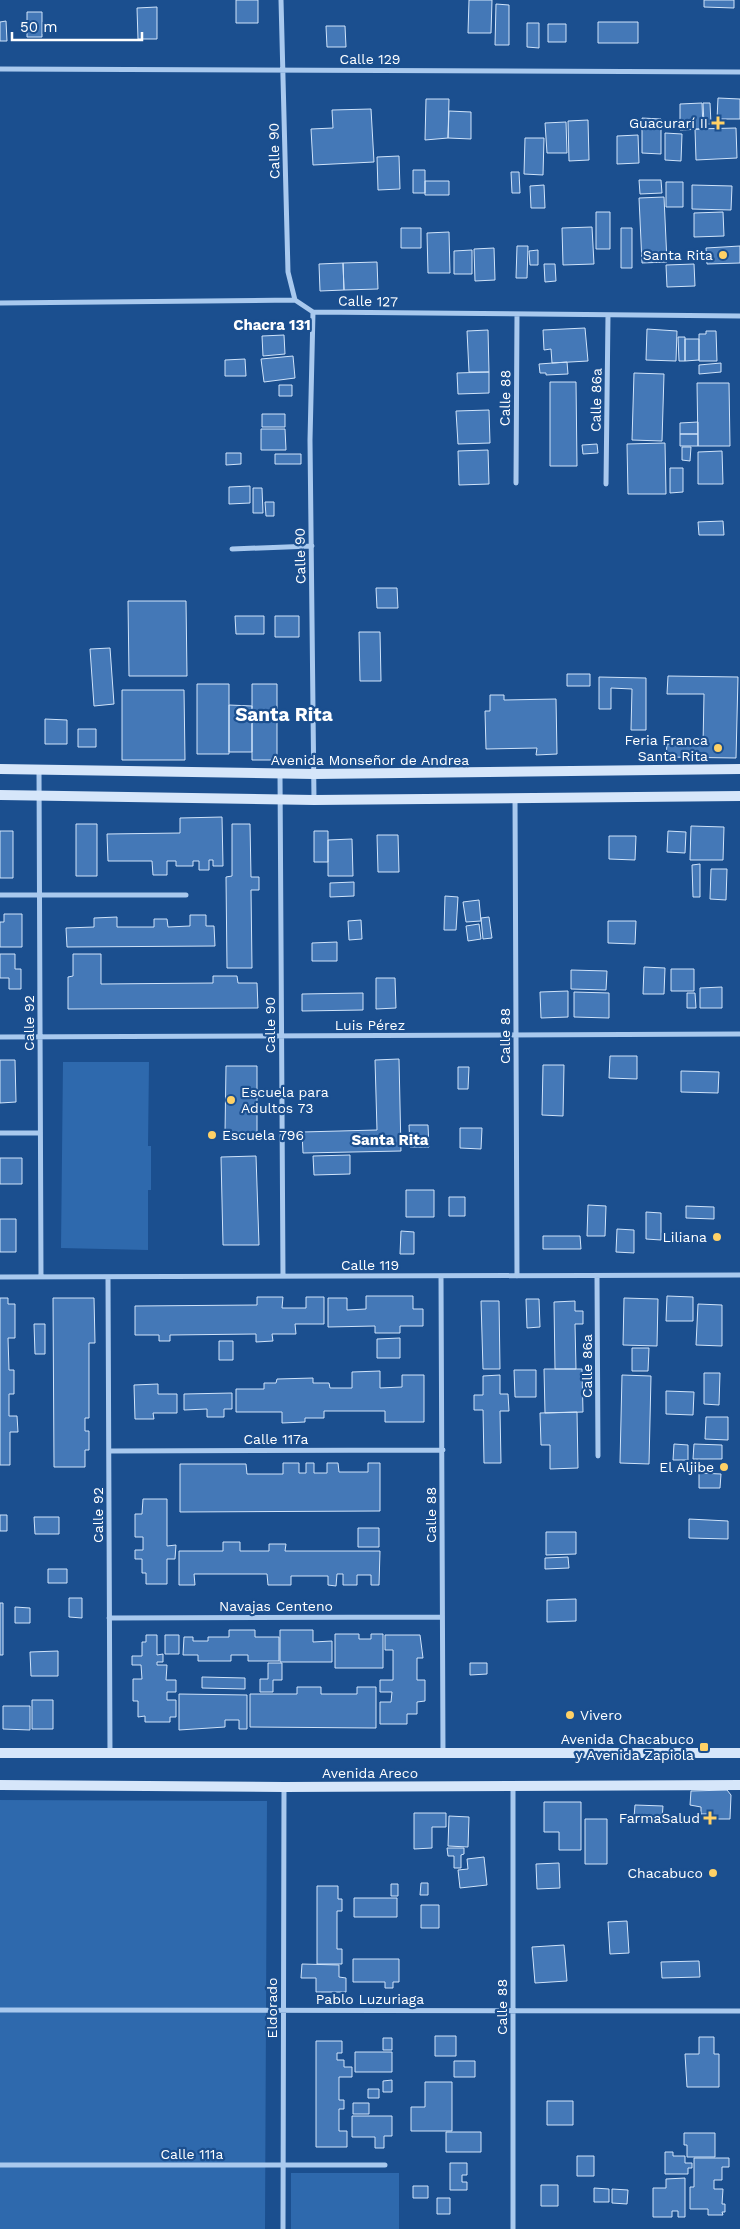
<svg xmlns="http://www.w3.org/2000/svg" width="740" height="2229" viewBox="0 0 740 2229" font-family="'Work Sans',sans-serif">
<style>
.green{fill:#2e69ad}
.building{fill:#4478b7;stroke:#cfe3fa}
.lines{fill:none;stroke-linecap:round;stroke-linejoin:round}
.minor{stroke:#a9c9ee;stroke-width:5}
.secondary{stroke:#d6e6fa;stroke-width:10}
.poi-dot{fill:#ffd166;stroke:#1b4f8f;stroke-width:2}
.labels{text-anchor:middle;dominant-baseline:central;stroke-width:4.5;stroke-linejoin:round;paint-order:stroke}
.street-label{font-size:14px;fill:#fff;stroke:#1b4f8f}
.poi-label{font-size:14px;fill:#fff;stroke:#1b4f8f;text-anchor:end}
.neighbourhood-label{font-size:15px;font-weight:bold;fill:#fff;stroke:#1b4f8f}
.district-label{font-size:19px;font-weight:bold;fill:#fff;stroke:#1b4f8f}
</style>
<rect width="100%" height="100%" fill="#1b4f8f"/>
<path class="green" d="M63,1062H149L148,1146H151V1190H148V1250L61,1248Z
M0,1800L267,1801L265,2229H0Z
M291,2173H399V2229H291Z"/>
<path class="building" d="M236,0H258V23H236Z
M469,0H492L491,33H468Z
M704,0H734V8L704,7Z
M496,4L509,5V45H495Z
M157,7V39H138L137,8Z
M27,12H42V37H27Z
M6,21L7,41H0V22Z
M598,22H638V43H598Z
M527,23H539V48L527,47Z
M548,24H566V42H548Z
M326,26H345L346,47H327Z
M718,98L740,99V119H717Z
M426,99H449L448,138L425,140Z
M702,103L703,129L680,130V104Z
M703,103H710L711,124H704Z
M371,109L374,162L313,165L311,129L333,128L332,110Z
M449,111L471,112V139L448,138Z
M642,118L661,119V154L642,153Z
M588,120L589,160L569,161L568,121Z
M566,122L567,153H547L545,123Z
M736,128L737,158L696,160L695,129Z
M665,133L682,134L681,161L665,160Z
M638,135L639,163L617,164V136Z
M525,138H544L543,175L524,174Z
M399,156L400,189L378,190L377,157Z
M413,170H425V193H413Z
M511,172H519L520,193H512Z
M639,180H661L662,193L640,194Z
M425,181H449V195H425Z
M666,182H683V207H666Z
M544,185L545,208H531L530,186Z
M692,185L732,186L731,210L692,209Z
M664,197L667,262L642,263L639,198Z
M596,212H610V249H596Z
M723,212L724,236L694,237V213Z
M592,227L594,264L563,265L562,228Z
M401,228H421V248H401Z
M621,228H632V268H621Z
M449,232L450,273H428L427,233Z
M517,246H528L527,278H516Z
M740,246V263L707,264L706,248Z
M494,248L495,280L475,281L474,249Z
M472,250V274H454V251Z
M538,250V265H530L529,251Z
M377,262L378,289L344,290L343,263Z
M343,263L344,290L320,291L319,264Z
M544,264H555L556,281L545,282Z
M694,264L695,286L667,287L666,265Z
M585,328L588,361L552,363L551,349L544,350L543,330Z
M647,329L677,331L676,361L646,360Z
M488,330L489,372H469L467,331Z
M706,331H716L717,361H699V334H706Z
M284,335L285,354L263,356L262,336Z
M678,337H685V361H679Z
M685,339H699V360L685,361Z
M293,356L295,378L264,382L261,359Z
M245,359L246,376H225V360Z
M567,362L568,374L546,375V373H540L539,364Z
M721,363V372L699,374V365Z
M489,372V393L458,394L457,373Z
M634,373L664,374L662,441L632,440Z
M550,382H576L577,466H550Z
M697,383H729L730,446H698Z
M279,385H292V396H279Z
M489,410L490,443L458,444L456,411Z
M262,414H285V427H262Z
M698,422V434H680V423Z
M261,429H285L286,450H261Z
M680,434H698V446H680Z
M665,443L666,494H628L627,444Z
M597,444L598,453L583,454L582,445Z
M682,447H691L690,461L682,460Z
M488,450L489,484L459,485L458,451Z
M722,451L723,484H698V452Z
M226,453H241V464L226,465Z
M275,454H301V464H275Z
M670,468H683V492L670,493Z
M250,486V503L229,504V487Z
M253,488H262L263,513H253Z
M265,502H274V516H266Z
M723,521L724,535H699L698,522Z
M376,588H397L398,608H377Z
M128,601H186L187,676H129Z
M235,616H264V634H236Z
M275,616H299V637H275Z
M359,632H380L381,681H360Z
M110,648L114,704L94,706L90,649Z
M567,674H590V686H567Z
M668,676L738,677L736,758L666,757L667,744L703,745L704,694H667Z
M599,677L646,678V730H631L632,689L611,688V709H599Z
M197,684H229V754H197Z
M252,684H277V760H252Z
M122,690H184L185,760H122Z
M490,695H504V700L556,699L557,754L536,755L537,748L486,749L485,711H490Z
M229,705L252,706V752H229Z
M45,719L67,720V744H45Z
M78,729H96V747H78Z
M222,817L223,866H213V860H209V870H199V861H193V866H176V861H167V875H153L152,861H108L107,834L180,833V818Z
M76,824H97V876H76Z
M232,824H250L251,877H259V890H251L252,968H227L226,877L232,876Z
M691,826L724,827L723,860H690Z
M0,831H13V878H0Z
M314,831H328V862H314Z
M668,831L686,832L685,853L667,852Z
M377,835H398L399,872H378Z
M609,836H636L635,860L609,859Z
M352,839L353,876H328V840Z
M700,864V897H693L692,865Z
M711,869H727L726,900L710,899Z
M354,882V896L330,897V883Z
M445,896L458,897L456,930H444Z
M479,900L481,921L466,922L463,902Z
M4,914H22V947H0V922H4Z
M190,915H206V926H214L215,946L67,947L66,928L94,927V918L117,917V927H154V919H167L168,927L190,926Z
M489,917L492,938L483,939L481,918Z
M361,920L362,939L349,940L348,921Z
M608,921H636L635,944L608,943Z
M479,924L481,939L468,941L466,926Z
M337,942V961H312V943Z
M0,954H15V969H21V989H9V978H0Z
M73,954H101V984L213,983V976H237L238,983H257L258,1008L68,1009V977L73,976Z
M644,967L665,968L664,994H643Z
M671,969H694V991H671Z
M571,970L607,971L606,990L571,989Z
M376,978H395L396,1008L376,1009Z
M722,987V1008H700V988Z
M568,991V1017L541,1018L540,992Z
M574,992L609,993V1018L574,1017Z
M363,993V1010L302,1011V994Z
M687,993H695L696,1008H687Z
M610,1056H637V1079L609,1078Z
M399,1059L401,1151L303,1153L302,1132L377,1130L375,1060Z
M0,1060H15L16,1102L0,1103Z
M543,1065H564L563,1116L542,1115Z
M226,1066H257V1133H225Z
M458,1067H469L468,1089H458Z
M681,1071L719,1072L718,1093L681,1092Z
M409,1125H428L429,1147H410Z
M460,1128H482L481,1149L460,1148Z
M350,1155V1174L314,1175L313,1156Z
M256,1156L259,1245H223L221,1157Z
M0,1158H22V1184H0Z
M406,1190H434V1217H406Z
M449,1197H465V1216H449Z
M588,1205L606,1206L605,1236H587Z
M686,1206L714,1207V1219L686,1218Z
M646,1212L661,1213V1240L646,1239Z
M0,1219H16V1252H0Z
M617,1229L634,1230V1253L616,1252Z
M401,1231L414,1232V1254H400Z
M543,1236H580L581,1249H543Z
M366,1296H413V1309H423V1326H400V1333H375V1326L328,1327V1298H347V1310L366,1309Z
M667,1296L693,1297V1321H666Z
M257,1297H283L282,1308H306V1297H324V1324H295L296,1334H272L273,1341L256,1342V1334L170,1335V1341H159V1335H135V1306L257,1305Z
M0,1298H8V1304H15V1338H8L9,1370H14V1394H9V1416H17L18,1432H10V1465H0Z
M53,1298H94L95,1343H89V1418H85V1431H89V1450H85V1467H54Z
M624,1298L658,1299L657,1346L623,1345Z
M526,1299H539L540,1327L527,1328Z
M481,1301H499L500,1369H483Z
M575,1301V1311H583V1324H575L576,1369H555L554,1302Z
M698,1304L722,1305V1346L696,1345Z
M34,1324H45V1354H35Z
M400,1338V1358H377V1339Z
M219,1341H233V1360H219Z
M632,1348H649L648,1371H632Z
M544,1369H582L583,1412L545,1413Z
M514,1370H536V1397H515Z
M380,1371V1388L402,1387V1375H424V1422H385V1411H324V1418H305V1422L282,1423V1412H236V1389H264V1383H276L277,1379L313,1378V1383H329L330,1388H352V1372Z
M704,1373H720L719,1405L704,1404Z
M500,1375V1394H508L509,1411H500L501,1463H484L483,1410H474V1395H483V1376Z
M622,1375L651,1376L649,1464L620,1463Z
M158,1384V1394H177V1413H153L154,1419H135L134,1385Z
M666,1391L694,1392L693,1415L666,1414Z
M232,1393V1409H224V1417H207V1409L184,1410V1394Z
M577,1412L578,1468L550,1469V1445H541L540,1413Z
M706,1417H728V1440L705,1439Z
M674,1444L688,1445V1460H673Z
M694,1444L722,1445V1459H693Z
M283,1463H299V1473H306V1463H314V1473H327V1463H338L339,1472H368V1463H380V1511L180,1512V1464H246L247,1474H283Z
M699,1473L721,1474L720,1488H699Z
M143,1499H167V1546L176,1545L175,1559H167V1584H146V1573H142V1559H135V1550H143V1537H135V1514H142Z
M0,1515H7V1531H0Z
M34,1517H59V1534H35Z
M689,1519L728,1521V1539L689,1538Z
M358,1528H379V1547H358Z
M546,1532H576V1554L546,1555Z
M223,1542H240V1551H269V1544H286L285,1551H380L379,1585H371V1575H357V1585H343V1574H337L336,1586L328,1585V1576H291V1585H268L267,1574H194L195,1585H179V1551H223Z
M568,1557L569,1568L545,1569V1558Z
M48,1569H67V1583H48Z
M69,1598H82V1618L69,1617Z
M576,1599V1621L547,1622V1600Z
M0,1603H3V1655H0Z
M15,1607L30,1608V1623H15Z
M229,1630H255V1637H279V1661H248V1655H231V1661H198V1655H183L184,1637H193V1641H208V1637H229Z
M280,1630H313V1642L332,1641V1662H280Z
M335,1634H359V1639H371V1634H383V1668H335Z
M146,1635H157V1655L163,1654V1662H157V1665H167L166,1680H176V1692H167V1700H176V1717H170V1722H145V1716L138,1717V1701H133V1679H142L141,1665H132V1656H142V1642H146Z
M165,1635H179V1654H165Z
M385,1635H420L423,1658H417V1680H425V1701L417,1702V1714H407V1724H380V1702H391L392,1692H380V1680H393V1650H385Z
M58,1651V1676H31L30,1652Z
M268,1663H282V1680H273V1692H260V1679H268Z
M470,1663H487V1674L470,1675Z
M202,1677L245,1678V1689L202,1688Z
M297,1687H321V1694H357V1687H376V1728L250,1727V1694H297Z
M179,1694L247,1695V1729H239V1720H225V1727L179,1730Z
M32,1700H53V1729H32Z
M3,1706H30V1730L3,1729Z
M727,1790L731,1795L730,1819H711V1814H701V1807L690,1805L691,1791Z
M544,1802H581V1850H559V1832H544Z
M635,1805L663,1806L662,1819L634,1818Z
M414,1813H446V1827H432V1848L414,1849Z
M449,1816L469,1817L468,1847L448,1846Z
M585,1819H607V1864H585Z
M447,1848H464V1854L461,1855V1868H454V1856H448Z
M484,1857L487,1885L460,1888L458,1870L468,1869L467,1859Z
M559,1863L560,1888L537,1889L536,1864Z
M421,1883H428V1895H420Z
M391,1884H398V1896H391Z
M317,1886H338V1899H342V1911H337V1949H342V1964H317Z
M354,1898H397V1917H354Z
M421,1905H439V1928H421Z
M627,1921L629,1953L610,1954L608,1922Z
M564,1945L567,1981L535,1983L532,1947Z
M353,1959H399V1982H393V1988H385V1982H353Z
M699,1961L700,1977L662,1978L661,1962Z
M302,1964L339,1965V1977L346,1978V1992H316V1978H301Z
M435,2036H456V2056H435Z
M699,2037H714V2054H719V2087H687L685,2054H699Z
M383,2038H392V2050H383Z
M316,2041H342V2053H337V2060H344V2067H352V2077H339V2100H344V2109H339V2131H347V2147H316Z
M355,2052H392V2072H355Z
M454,2061H475V2077H454Z
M392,2080V2092H383V2081Z
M425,2082H452V2131H411V2107H425Z
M368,2089H379V2098H368Z
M547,2101H573V2125H547Z
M353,2103H369V2114H353Z
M352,2116H392V2136H384V2148H375V2137H352Z
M446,2132H481V2152H446Z
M684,2133H715V2157H687V2145H684Z
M665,2152H673V2156H685V2163H692V2168H688V2174H665Z
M577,2156H594V2176H577Z
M694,2158H729V2167H722V2180H714V2189H723L722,2204H725V2212H722L723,2215H708V2209H690V2187H694Z
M450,2163H467V2175H462V2182H467V2190H450Z
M685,2178V2217H678V2211H672V2217H653V2188H666V2179Z
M541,2185H558V2206H541Z
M413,2186H428V2198H413Z
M594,2188L609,2189V2202H594Z
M612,2189L628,2190L627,2204L612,2203Z
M437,2198H450V2214H437Z"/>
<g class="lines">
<path class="minor" d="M281,0L288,272L295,300
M0,69L740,72
M0,303L295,300L313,312L740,316
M313,312L310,440L314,800
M516,483L517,314
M606,484L608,315
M232,549L312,546
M39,769L41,1277
M280,774L283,1276
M515,797L517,1276
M0,895H186
M0,1037L740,1034
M0,1133H40
M441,1276L443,1753
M597,1276L598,1456
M0,1277L740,1275
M108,1277L110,1753
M110,1451L443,1450
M109,1618L442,1617
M0,2010L740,2011
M0,2165H385
M283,2229L284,1787
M513,2229V1786"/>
<path class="secondary" d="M0,769L314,774L740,769
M0,795L314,800L740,796
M0,1753H740
M0,1785L284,1787L740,1785"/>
</g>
<g class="poi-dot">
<path d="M715.5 115.5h5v5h5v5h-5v5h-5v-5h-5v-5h5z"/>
<circle cx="723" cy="255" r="5"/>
<circle cx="718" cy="748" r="5"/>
<circle cx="231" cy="1100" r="5"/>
<circle cx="212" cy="1135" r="5"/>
<circle cx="717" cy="1237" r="5"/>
<circle cx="724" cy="1467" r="5"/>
<circle cx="570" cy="1715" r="5"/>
<rect x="699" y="1742" width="10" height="10" rx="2.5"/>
<path d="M707.5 1810.5h5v5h5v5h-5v5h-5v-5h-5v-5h5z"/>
<circle cx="713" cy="1873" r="5"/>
</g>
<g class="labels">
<g class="street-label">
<text x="370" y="59">Calle 129</text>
<text transform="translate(274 151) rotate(-91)">Calle 90</text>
<text transform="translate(368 301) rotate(1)">Calle 127</text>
<text transform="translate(505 398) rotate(-89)">Calle 88</text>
<text transform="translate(596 400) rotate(-89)">Calle 86a</text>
<text transform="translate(300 556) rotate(-91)">Calle 90</text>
<text x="370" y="760">Avenida Monseñor de Andrea</text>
<text transform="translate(29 1023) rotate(-90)">Calle 92</text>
<text transform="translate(270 1025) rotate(-90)">Calle 90</text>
<text x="370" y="1025">Luis Pérez</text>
<text transform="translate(505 1036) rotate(-90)">Calle 88</text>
<text x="370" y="1265">Calle 119</text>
<text transform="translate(587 1366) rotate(-90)">Calle 86a</text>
<text x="276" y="1439">Calle 117a</text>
<text transform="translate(98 1515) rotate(-90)">Calle 92</text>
<text transform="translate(431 1515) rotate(-90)">Calle 88</text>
<text x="276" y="1606">Navajas Centeno</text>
<text x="370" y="1773">Avenida Areco</text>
<text x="370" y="1999">Pablo Luzuriaga</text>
<text transform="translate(502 2007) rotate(-90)">Calle 88</text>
<text transform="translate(272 2008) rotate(-90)">Eldorado</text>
<text x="192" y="2154">Calle 111a</text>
</g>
<g class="poi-label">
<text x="708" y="123">Guacurarí II</text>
<text x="713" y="255">Santa Rita</text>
<text x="708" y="740">Feria Franca<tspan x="708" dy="16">Santa Rita</tspan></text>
<text x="241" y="1092" text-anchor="start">Escuela para<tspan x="241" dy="16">Adultos 73</tspan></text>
<text x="222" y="1135" text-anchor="start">Escuela 796</text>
<text x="707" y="1237">Liliana</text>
<text x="714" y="1467">El Aljibe</text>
<text x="580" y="1715" text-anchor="start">Vivero</text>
<text x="694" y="1739">Avenida Chacabuco<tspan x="694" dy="16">y Avenida Zapiola</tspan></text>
<text x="700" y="1818">FarmaSalud</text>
<text x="703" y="1873">Chacabuco</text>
</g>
<g class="neighbourhood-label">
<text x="272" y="325">Chacra 131</text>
<text x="390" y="1140">Santa Rita</text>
</g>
<g class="district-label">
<text x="284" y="714">Santa Rita</text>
</g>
</g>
<path d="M12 32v8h130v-8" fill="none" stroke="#ffffff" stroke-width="2.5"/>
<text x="20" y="32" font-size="15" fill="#ffffff" stroke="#1b4f8f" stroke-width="4" paint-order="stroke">50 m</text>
</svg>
